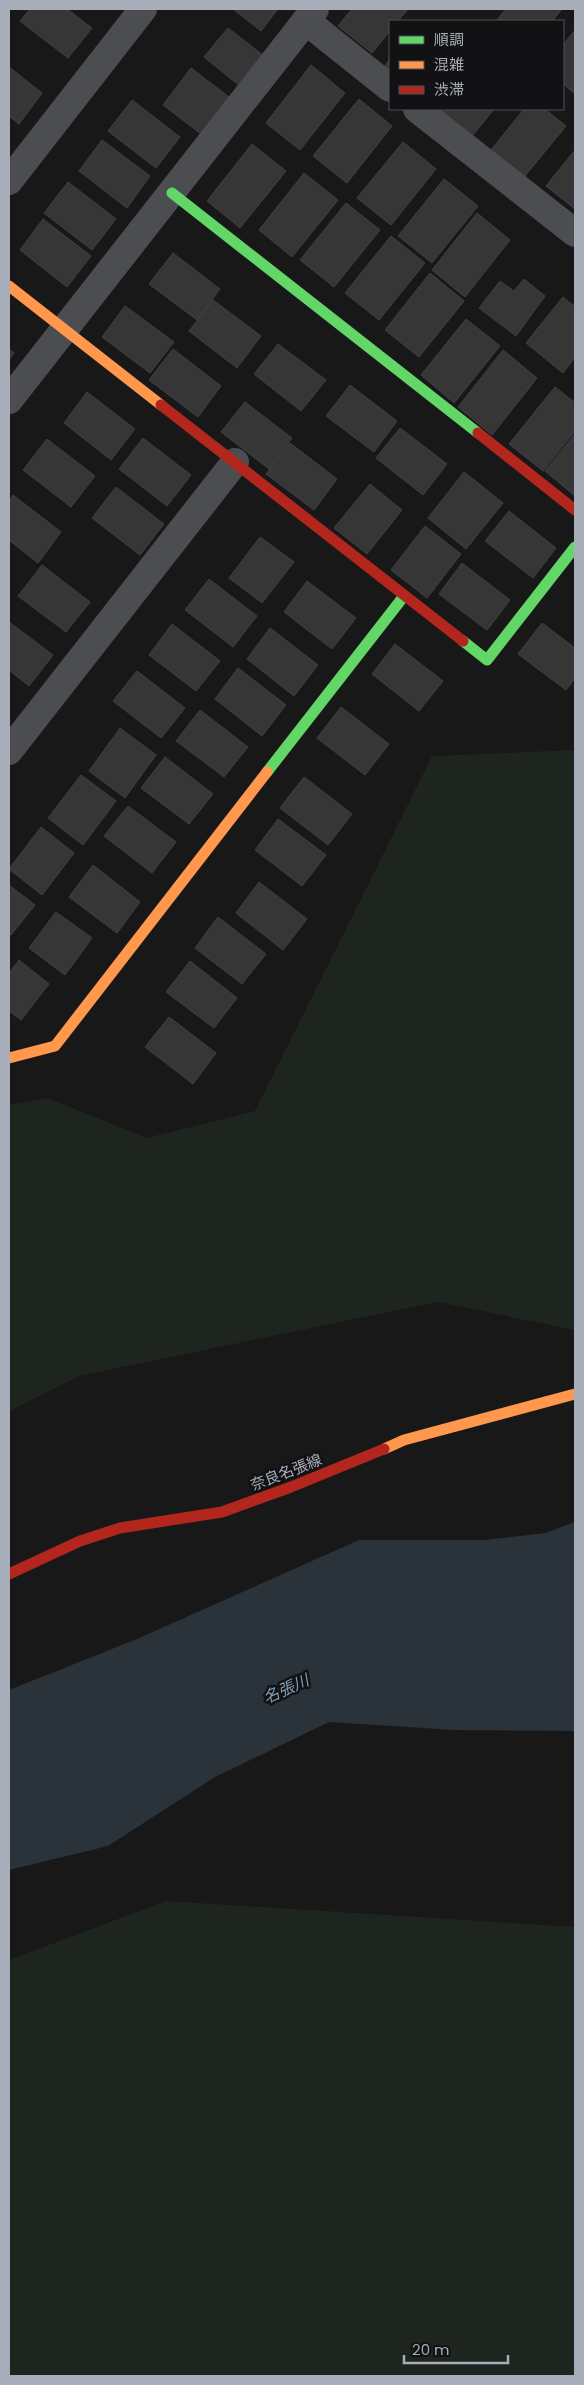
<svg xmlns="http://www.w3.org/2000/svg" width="584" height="2385" viewBox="0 0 584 2385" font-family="Poppins,'Noto Sans JP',sans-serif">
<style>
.green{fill:#1d251e}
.water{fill:#2a333a}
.building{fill:#363637;stroke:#404144}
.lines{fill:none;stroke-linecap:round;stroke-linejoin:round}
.street{stroke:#4b4d51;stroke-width:28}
.fast{stroke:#63d668;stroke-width:11}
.slow{stroke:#ff974d;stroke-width:11}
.jam{stroke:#b3261e;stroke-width:11}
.labels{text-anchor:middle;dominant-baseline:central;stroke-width:5;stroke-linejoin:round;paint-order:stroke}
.street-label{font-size:15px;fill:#a8aeb9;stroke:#121214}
.water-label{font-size:16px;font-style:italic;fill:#7f9eb4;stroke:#121214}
</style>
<rect width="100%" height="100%" fill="#181818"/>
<path class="green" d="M575,750V1330L437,1302L79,1376L9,1411V1105L48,1098L146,1138L255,1111L432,756Z
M166,1901L575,1927V2376H9V1960Z"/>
<path class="water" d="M575,1522V1731L455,1730L329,1722L215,1777L108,1846L9,1870V1690L137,1639L359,1540H484L546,1533Z"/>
<path class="building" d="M30,9H67L92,28L68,58L20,21Z
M233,9H278L261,31Z
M352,9H408L398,21H390V31L372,53L338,26Z
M506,9H562L552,21H496Z
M228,28L264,56L240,86L204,57Z
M575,30V94L563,84V45Z
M390,59V84L378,75Z
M311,65L345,93L300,150L266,123Z
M9,67L42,93L19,124L9,116Z
M191,68L233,100L205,137L163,105Z
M359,99L392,126L347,183L313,156Z
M132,100L180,137L156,168L108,131Z
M438,109H494L464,146Z
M524,109H545L566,126L520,182L487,155Z
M102,140L150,176L127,208L79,171Z
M403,142L436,169L391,225L357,198Z
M252,144L286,171L240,228L207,201Z
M575,150V209L546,186Z
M304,173L338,200L292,257L259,230Z
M444,179L478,206L432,263L398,236Z
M68,182L116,219L92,250L44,213Z
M346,203L380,230L334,287L300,260Z
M477,213L510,240L465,297L432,270Z
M43,219L91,256L67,287L20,250Z
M391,236L425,263L379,320L345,293Z
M173,253L220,289L197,320L149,284Z
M430,273L464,301L419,357L385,330Z
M524,279L545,296L516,336L479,308L500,281L514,291Z
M563,297L575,307V357L563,373L526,343Z
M213,300L261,336L237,368L189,331Z
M125,306L174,342L150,373L102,337Z
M466,319L500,346L454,403L421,375Z
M278,344L326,380L301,411L254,374Z
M9,349L14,353L9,360Z
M173,349L221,386L198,417L149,380Z
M503,350L537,378L492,435L458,407Z
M350,385L397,421L374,452L326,416Z
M555,387L575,403V431L543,471L509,444Z
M87,392L135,429L111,460L64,423Z
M245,402L292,438L269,469L221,432Z
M400,428L447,464L423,495L376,458Z
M575,434V496L545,471Z
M143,438L191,475L167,506L119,469Z
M47,439L95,476L71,507L23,470Z
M290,443L337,479L314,510L266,474Z
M464,472L503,503L466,549L428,518Z
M370,484L402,510L367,554L334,528Z
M116,487L164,524L140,555L92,518Z
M13,495L61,532L38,563L9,540V501Z
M509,511L556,548L533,578L485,541Z
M425,526L461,554L427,598L391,570Z
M260,537L294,562L262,603L229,578Z
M462,563L510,600L487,630L439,594Z
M42,565L90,602L66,632L18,596Z
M209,579L257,616L233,647L185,610Z
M307,581L356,618L332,649L284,612Z
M9,622L53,655L29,686L9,670Z
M542,623L575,648V678L566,690L518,654Z
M172,624L220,661L196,691L149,655Z
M270,628L318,665L294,696L247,659Z
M395,644L443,681L419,711L372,674Z
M238,668L286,705L262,736L215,699Z
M137,671L185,708L161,738L113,701Z
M341,707L389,744L365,775L317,738Z
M200,710L248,747L224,777L176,741Z
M120,728L156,755L125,798L89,771Z
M165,757L213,794L189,824L141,788Z
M81,775L116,801L83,845L48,818Z
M304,777L352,814L328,845L280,808Z
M128,806L176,842L152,873L104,836Z
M278,819L326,855L302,886L255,850Z
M41,827L74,853L42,895L9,869Z
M93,865L140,902L117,933L69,897Z
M259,882L307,919L283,950L236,913Z
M9,885L35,905L11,935L9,934Z
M56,912L92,938L65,975L29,948Z
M218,917L266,954L242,984L195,948Z
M19,960L49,984L21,1020L9,1011V973Z
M190,961L237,998L214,1028L166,992Z
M169,1017L216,1053L193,1084L145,1047Z"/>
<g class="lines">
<path class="street" d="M306,21L390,88
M417,109L575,233
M9,181L143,9
M9,400L315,9
M9,751L235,462"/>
<path class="fast" d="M172,193L478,433
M463,641L487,660L575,547
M267,772L404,596"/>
<path class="slow" d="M9,286L161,405
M9,1058L55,1046L267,772
M384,1449L404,1440L575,1394"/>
<path class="jam" d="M161,405L463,641
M478,433L575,510
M9,1574L80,1541L120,1528L222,1512L291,1487L384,1449"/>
</g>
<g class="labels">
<g class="street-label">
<text transform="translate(286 1472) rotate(-21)">奈良名張線</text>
</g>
<g class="water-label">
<text transform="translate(286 1689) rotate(-24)">名張川</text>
</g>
</g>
<rect width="584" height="2385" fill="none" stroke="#a8aeb9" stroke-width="20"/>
<rect x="389" y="20" width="175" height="90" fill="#121214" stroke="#4e5056"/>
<rect x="399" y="36" width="25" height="8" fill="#63d668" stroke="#4e5056"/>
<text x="434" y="45" font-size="15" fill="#a8aeb9">順調</text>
<rect x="399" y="61" width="25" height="8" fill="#ff974d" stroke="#4e5056"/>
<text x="434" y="70" font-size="15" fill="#a8aeb9">混雑</text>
<rect x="399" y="86" width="25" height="8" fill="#b3261e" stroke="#4e5056"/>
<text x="434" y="95" font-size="15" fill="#a8aeb9">渋滞</text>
<path d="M404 2355v8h104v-8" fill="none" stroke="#a8aeb9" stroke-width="2.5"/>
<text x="412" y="2355" font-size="15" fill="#a8aeb9" stroke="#121214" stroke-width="4" paint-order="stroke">20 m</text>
</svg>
